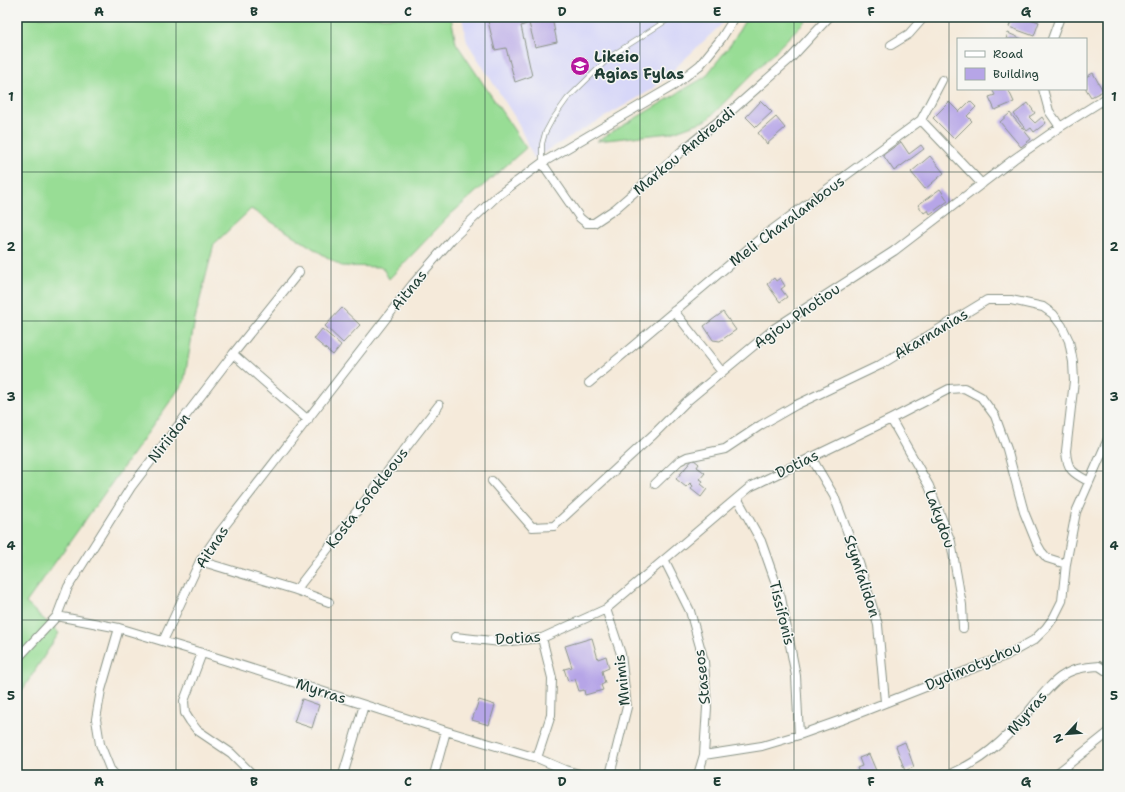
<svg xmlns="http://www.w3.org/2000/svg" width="1125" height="792" viewBox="0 0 1125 792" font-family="'Shantell Sans',sans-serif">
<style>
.built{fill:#d7d7f8}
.grass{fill:#98dd95;stroke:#5c8d64}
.building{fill:#b6a5e7}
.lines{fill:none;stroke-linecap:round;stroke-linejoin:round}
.lane-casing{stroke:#8a9487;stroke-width:5.5}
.street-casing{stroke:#8a9487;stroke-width:10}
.lane{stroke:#fff;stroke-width:4}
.street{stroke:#fff;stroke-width:8}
.grid{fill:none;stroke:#1f3d34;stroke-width:1;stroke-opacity:0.55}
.labels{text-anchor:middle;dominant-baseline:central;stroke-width:3;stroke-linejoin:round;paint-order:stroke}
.poi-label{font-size:15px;font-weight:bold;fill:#1f3d34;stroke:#f6f6f2;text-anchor:start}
.street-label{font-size:15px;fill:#1f3d34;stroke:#f6f6f2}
.neatline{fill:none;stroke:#1f3d34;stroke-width:1.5}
.grid-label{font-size:13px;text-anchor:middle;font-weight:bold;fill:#1f3d34}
</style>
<rect width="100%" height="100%" fill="#f6f6f2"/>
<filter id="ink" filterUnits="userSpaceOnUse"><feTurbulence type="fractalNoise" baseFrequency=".025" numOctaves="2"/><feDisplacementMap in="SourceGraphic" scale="8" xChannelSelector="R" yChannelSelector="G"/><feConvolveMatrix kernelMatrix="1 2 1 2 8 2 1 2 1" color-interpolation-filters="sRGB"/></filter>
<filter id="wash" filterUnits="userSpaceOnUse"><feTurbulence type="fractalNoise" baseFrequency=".012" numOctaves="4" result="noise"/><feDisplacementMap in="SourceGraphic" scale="16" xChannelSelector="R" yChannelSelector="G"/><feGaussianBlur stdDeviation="0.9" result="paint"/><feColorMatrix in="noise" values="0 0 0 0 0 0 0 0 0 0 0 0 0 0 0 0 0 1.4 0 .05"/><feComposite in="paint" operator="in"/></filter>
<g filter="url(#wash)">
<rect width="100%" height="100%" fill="#f5eada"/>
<path class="built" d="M462,17H727L724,22L653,89L534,158L516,119L467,42Z"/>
<path class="grass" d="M17,17H451L456,43L526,148L451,214L389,279L382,267L341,266L251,209L214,244L195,319L184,382L26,603L59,633L23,689L17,692Z
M747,17H809L707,120L670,133L597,141L705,77L731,44Z"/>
<g id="blocks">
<path class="building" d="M487,17H556L552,18L557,42L535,47L529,23L521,26L532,76L515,82L506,48L495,50Z
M1009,17H1031L1030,19L1039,22L1034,36L1009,27L1012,18Z
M1008,33L1022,39H1006Z
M1093,73L1103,91L1091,97L1086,89V77Z
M992,89H1008L1014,102L995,110L989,97L995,95Z
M761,101L772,112L756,127L746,117Z
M970,101L976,107L967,116L972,121L954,139L933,118L949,102L959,112Z
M1028,103L1035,113L1029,117L1035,123L1042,117L1046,123L1034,132L1031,128L1027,131L1014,114Z
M1010,113L1031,139L1021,147L1000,122Z
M776,117L785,128L767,144L758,133Z
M901,142L909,154L921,145L924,149L894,171L883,155Z
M930,156L944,173L925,189L911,172Z
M940,189L948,201L930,214L928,210L924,213L918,205Z
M774,278L776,281L780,278L785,286L781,289L787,297L780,302L767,284Z
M342,308L360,325L343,343L325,326Z
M723,312L736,330L720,341L713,340L704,326Z
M322,329L341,345L333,355L314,339Z
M693,459L699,464L697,467L705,473L700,479L703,481L701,484L707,489L701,497L691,489L693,486L690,483L686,487L676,479Z
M592,638L598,659L606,656L609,668L602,671L605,683L601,685L603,690L585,695L584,690L579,691L575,679L568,681L564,669L572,667L565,646Z
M302,699L319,705L312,728L294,722Z
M479,700L495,705L489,725L472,720Z
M905,742L914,767L905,771L896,746Z
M869,754L877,773L872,775H866L865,773L860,775L857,768L862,766L859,758Z"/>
</g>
</g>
<g filter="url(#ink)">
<use href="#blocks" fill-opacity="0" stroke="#8a9487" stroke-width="1"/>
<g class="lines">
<g class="lane-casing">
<path id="lane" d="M542,163V144L545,133L552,120L567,99L611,56L672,17"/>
</g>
<g class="street-casing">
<path id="street" d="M1052,39L1060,17
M891,45L909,34L924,17
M1043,89L1049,111L1060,127
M921,120L942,80
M542,163L580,218L586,223H594L615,209L683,150L730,112L791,58L829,17
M674,311L722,372
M233,354L308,420
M589,383L761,238L921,120L982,184
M891,419L929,486L951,542L962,605L963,628
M811,457L834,496L859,563L878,625L885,702
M492,481L532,527L554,526L654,434L686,402L775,328L894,251L1014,159L1060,127L1108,97
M655,484L679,461L687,457L725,449L761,425L796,405L880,365L987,300H1011L1043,307L1053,314L1062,326L1069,341L1073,362L1074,381L1066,451C1067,470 1073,473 1088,481
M737,498L761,541L781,598L796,676L799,735
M200,561L296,590L329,602
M665,561L690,611L704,661L707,707L704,755L698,775
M296,590L439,405
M606,609L621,654L627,707L610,775
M57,616L119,628L202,653L446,731L537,758L565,770L583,775
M455,637L501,642L542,638L606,609L750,487L891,419L949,389L964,388L981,397L995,416L1007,449L1024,512L1037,544L1041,551L1047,558L1066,564
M163,641L200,561L220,532L412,285L452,239L496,197L542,163L673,86L700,65L721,39L735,17
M202,653L184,701L185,713L190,721L197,730L231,753L253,775
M17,659L57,616L68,587L131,487L233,354L299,272
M704,755L762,746L799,735L844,719L1007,655L1034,640L1046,628L1054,617L1062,601L1066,564L1076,512L1108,439
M537,758L551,715L552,678L542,638
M115,775L110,769L100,744L96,719L101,690L119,628
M343,775L364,705
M434,775L446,731
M949,775C981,761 1004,741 1026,715C1036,703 1051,682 1064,675C1074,668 1088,667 1099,666L1108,672
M1055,775L1108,733"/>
</g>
<use href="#lane" class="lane"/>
<use href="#street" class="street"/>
</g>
</g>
<path class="grid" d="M176,17V775M331,17V775M485,17V775M640,17V775M794,17V775M949,17V775M17,172H1108M17,321H1108M17,471H1108M17,620H1108"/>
<defs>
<g id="school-disc" transform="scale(1)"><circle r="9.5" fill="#b5179e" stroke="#f6f6f2"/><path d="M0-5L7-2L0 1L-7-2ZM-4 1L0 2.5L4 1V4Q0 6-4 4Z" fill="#fff"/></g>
</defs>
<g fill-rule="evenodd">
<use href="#school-disc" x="580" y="66"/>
</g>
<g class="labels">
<g class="poi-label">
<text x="594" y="57">Likeio<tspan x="594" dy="17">Agias Fylas</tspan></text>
</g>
<g class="street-label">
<text transform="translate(684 151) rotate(-40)">Markou Andreadi</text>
<text transform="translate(787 221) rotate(-37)">Meli Charalambous</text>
<text transform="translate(409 290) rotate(-51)">Aitnas</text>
<text transform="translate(797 316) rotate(-35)">Agiou Photiou</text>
<text transform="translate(931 334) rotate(-31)">Akarnanias</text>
<text transform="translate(169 438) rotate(-52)">Niriidon</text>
<text transform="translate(797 464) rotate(-26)">Dotias</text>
<text transform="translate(367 498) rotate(-52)">Kosta Sofokleous</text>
<text transform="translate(940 519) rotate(70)">Lakydou</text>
<text transform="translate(212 547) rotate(-57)">Aitnas</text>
<text transform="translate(862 576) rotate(72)">Stymfalidon</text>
<text transform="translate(782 613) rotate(76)">Tissifonis</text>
<text transform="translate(518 638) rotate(-4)">Dotias</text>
<text transform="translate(973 666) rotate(-23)">Dydimotychou</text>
<text transform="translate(702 677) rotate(-96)">Staseos</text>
<text transform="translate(622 680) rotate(-96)">Mnimis</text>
<text transform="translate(321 691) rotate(18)">Myrras</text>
<text transform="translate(1027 713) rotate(-49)">Myrras</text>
</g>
</g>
<rect width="1125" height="792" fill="none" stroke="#f6f6f2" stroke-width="44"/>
<rect x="957" y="38" width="130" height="52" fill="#f6f6f2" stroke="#a0aca6"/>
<rect x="965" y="51" width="20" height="6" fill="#ffffff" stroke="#a0aca6"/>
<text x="993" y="58" font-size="12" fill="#1f3d34">Road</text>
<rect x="965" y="68" width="20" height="12" fill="#b6a5e7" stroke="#a0aca6"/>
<text x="993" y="78" font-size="12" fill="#1f3d34">Building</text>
<g transform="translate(1067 734) rotate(244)" stroke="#f6f6f2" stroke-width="3" paint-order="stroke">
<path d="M0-3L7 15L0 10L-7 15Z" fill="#1f3d34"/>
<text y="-6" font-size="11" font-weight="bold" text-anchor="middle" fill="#1f3d34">N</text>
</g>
<rect x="22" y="22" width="1081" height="748" class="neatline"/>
<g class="grid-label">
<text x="99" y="16">A</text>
<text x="254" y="16">B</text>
<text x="408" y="16">C</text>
<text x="562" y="16">D</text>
<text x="717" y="16">E</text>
<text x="871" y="16">F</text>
<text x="1026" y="16">G</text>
<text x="11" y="101">1</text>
<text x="1114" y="101">1</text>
<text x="11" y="251">2</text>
<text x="1114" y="251">2</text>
<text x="11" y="401">3</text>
<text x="1114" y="401">3</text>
<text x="11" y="550">4</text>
<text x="1114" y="550">4</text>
<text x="11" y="700">5</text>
<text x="1114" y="700">5</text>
<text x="99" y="786">A</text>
<text x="254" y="786">B</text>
<text x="408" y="786">C</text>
<text x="562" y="786">D</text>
<text x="717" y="786">E</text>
<text x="871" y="786">F</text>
<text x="1026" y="786">G</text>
</g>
</svg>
